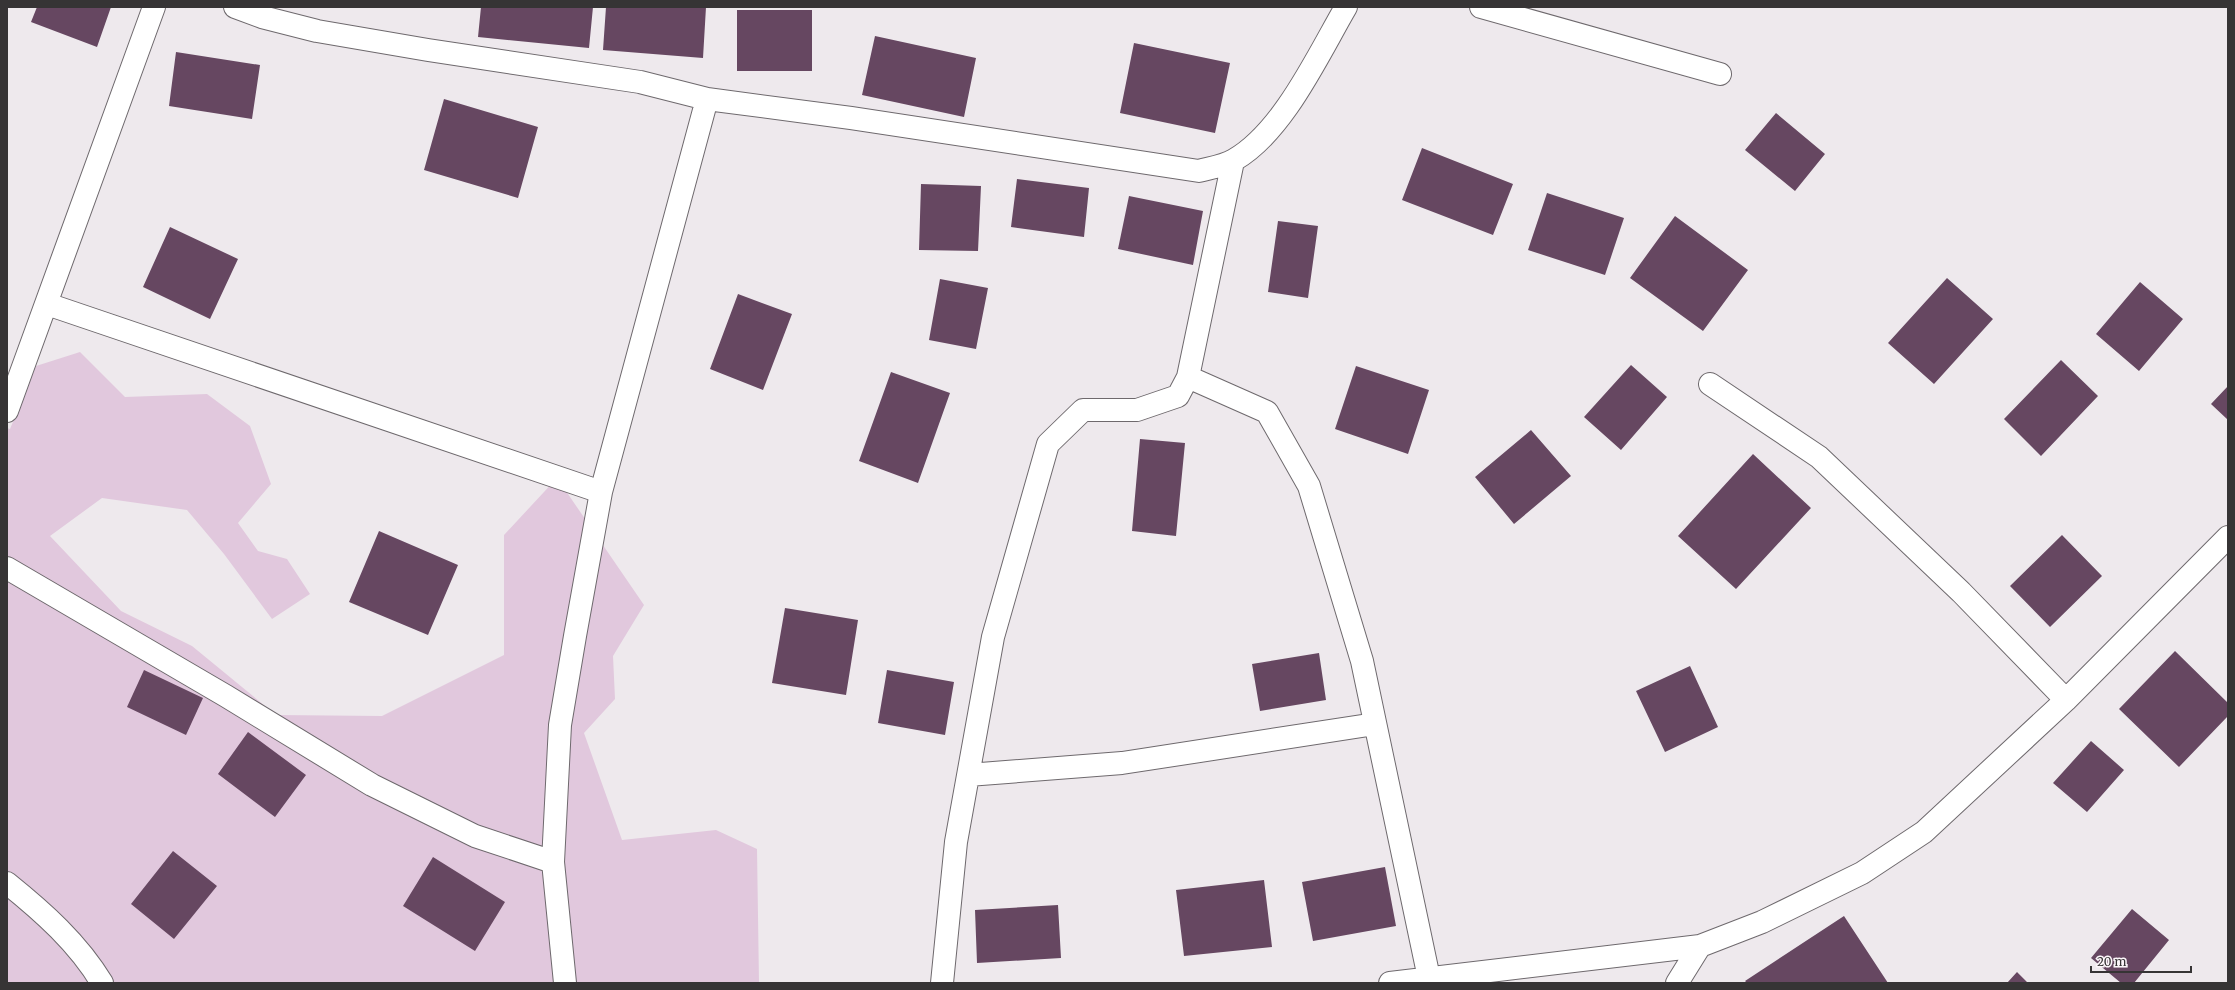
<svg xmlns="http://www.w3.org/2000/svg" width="2235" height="990" viewBox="0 0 2235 990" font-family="Merriweather,serif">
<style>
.green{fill:#e1c8dd}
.building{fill:#664761}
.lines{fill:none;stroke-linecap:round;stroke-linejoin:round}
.minor-casing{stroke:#6e696d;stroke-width:24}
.minor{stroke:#fff;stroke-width:22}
</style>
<rect width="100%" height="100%" fill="#eee9ed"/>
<path class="green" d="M80,352L125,397L207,394L250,426L271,484L238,523L258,551L287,559L310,594L272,619L224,554L187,510L102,498L50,536L121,611L192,646L276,715L382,716L504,655V535L557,478L644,605L613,656L615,699L584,733L622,840L716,830L757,849L759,983H7V428L10,429L36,366Z"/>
<path class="building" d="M37,7H111L97,47L31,22Z
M481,7H593L589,48L478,37Z
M606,7H706L703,58L603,50Z
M737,10H812V71H737Z
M875,36L976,58L964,117L862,95Z
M1134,43L1230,63L1215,133L1120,113Z
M176,52L260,65L252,119L169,106Z
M444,99L538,127L518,198L424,170Z
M1776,113L1825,154L1795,191L1745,150Z
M1422,148L1513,184L1493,235L1402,200Z
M1017,179L1089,188L1084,237L1011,227Z
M921,184L981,186L978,251L919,250Z
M1547,193L1624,218L1605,275L1528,250Z
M1129,196L1203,211L1193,265L1118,249Z
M1675,216L1748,270L1703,331L1630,278Z
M1278,221L1318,226L1308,298L1268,292Z
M170,227L238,259L210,319L143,287Z
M1947,278L1993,319L1934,384L1888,343Z
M940,279L988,288L976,349L929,340Z
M2140,282L2183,319L2139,371L2096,334Z
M738,294L792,314L763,390L710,369Z
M2061,360L2098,396L2041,456L2004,419Z
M1631,365L1667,397L1621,450L1584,417Z
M1356,366L1429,390L1408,454L1335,429Z
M891,372L950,393L918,483L859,461Z
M2228,386V420L2211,404Z
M1531,430L1571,476L1514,524L1475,477Z
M1140,439L1185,443L1176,536L1132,531Z
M1753,454L1811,508L1736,589L1678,536Z
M379,531L458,565L428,635L349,602Z
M2062,535L2102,576L2050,627L2010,586Z
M785,608L858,620L846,695L772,683Z
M2175,651L2228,703V716L2179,767L2119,709Z
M1319,653L1326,700L1260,711L1252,664Z
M1690,666L1718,727L1665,752L1636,691Z
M144,670L203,698L186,735L127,707Z
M887,670L954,682L945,735L878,723Z
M248,732L306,775L275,817L218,774Z
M2091,741L2124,770L2087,812L2053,783Z
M173,851L217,886L174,939L131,904Z
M433,857L505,902L475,951L403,906Z
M1385,867L1396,926L1313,941L1302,882Z
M1264,880L1272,947L1184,956L1176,890Z
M1058,905L1061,958L977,963L975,910Z
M2132,909L2169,940L2134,983H2121L2091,958Z
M1844,916L1888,983H1747L1745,981Z
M2017,972L2028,983H2007Z"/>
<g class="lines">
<g class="minor-casing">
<path id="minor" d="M235,7L262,17L317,31L428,50L640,82L707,99L851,118L1199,171C1210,168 1224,166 1234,160C1283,132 1318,55 1346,7
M1481,7L1720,74
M47,304L601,492
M1188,377L1267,412L1309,486L1362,661L1429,978
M1710,384L1819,457L1961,592L2066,700
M7,411L154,7
M7,568L226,696L372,785L475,836L553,862
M968,775L1122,763L1375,724
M7,883C43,912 78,943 102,983
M565,983L553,862L560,725L575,636L601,492L707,99
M942,983L956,842L993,637L1048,444L1083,410H1137L1178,396L1188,377L1233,161
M1390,983L1700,946L1762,922L1862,873L1924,832L2066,700L2228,537
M1677,983L1700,946"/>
</g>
<use href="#minor" class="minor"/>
</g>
<rect width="2235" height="990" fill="none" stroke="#363435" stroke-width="16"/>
<path d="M2091 966v6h100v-6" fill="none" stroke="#363435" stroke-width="2"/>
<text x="2097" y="966" font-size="12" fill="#363435" stroke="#fcf6fa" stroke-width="3" paint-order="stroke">20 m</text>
</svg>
